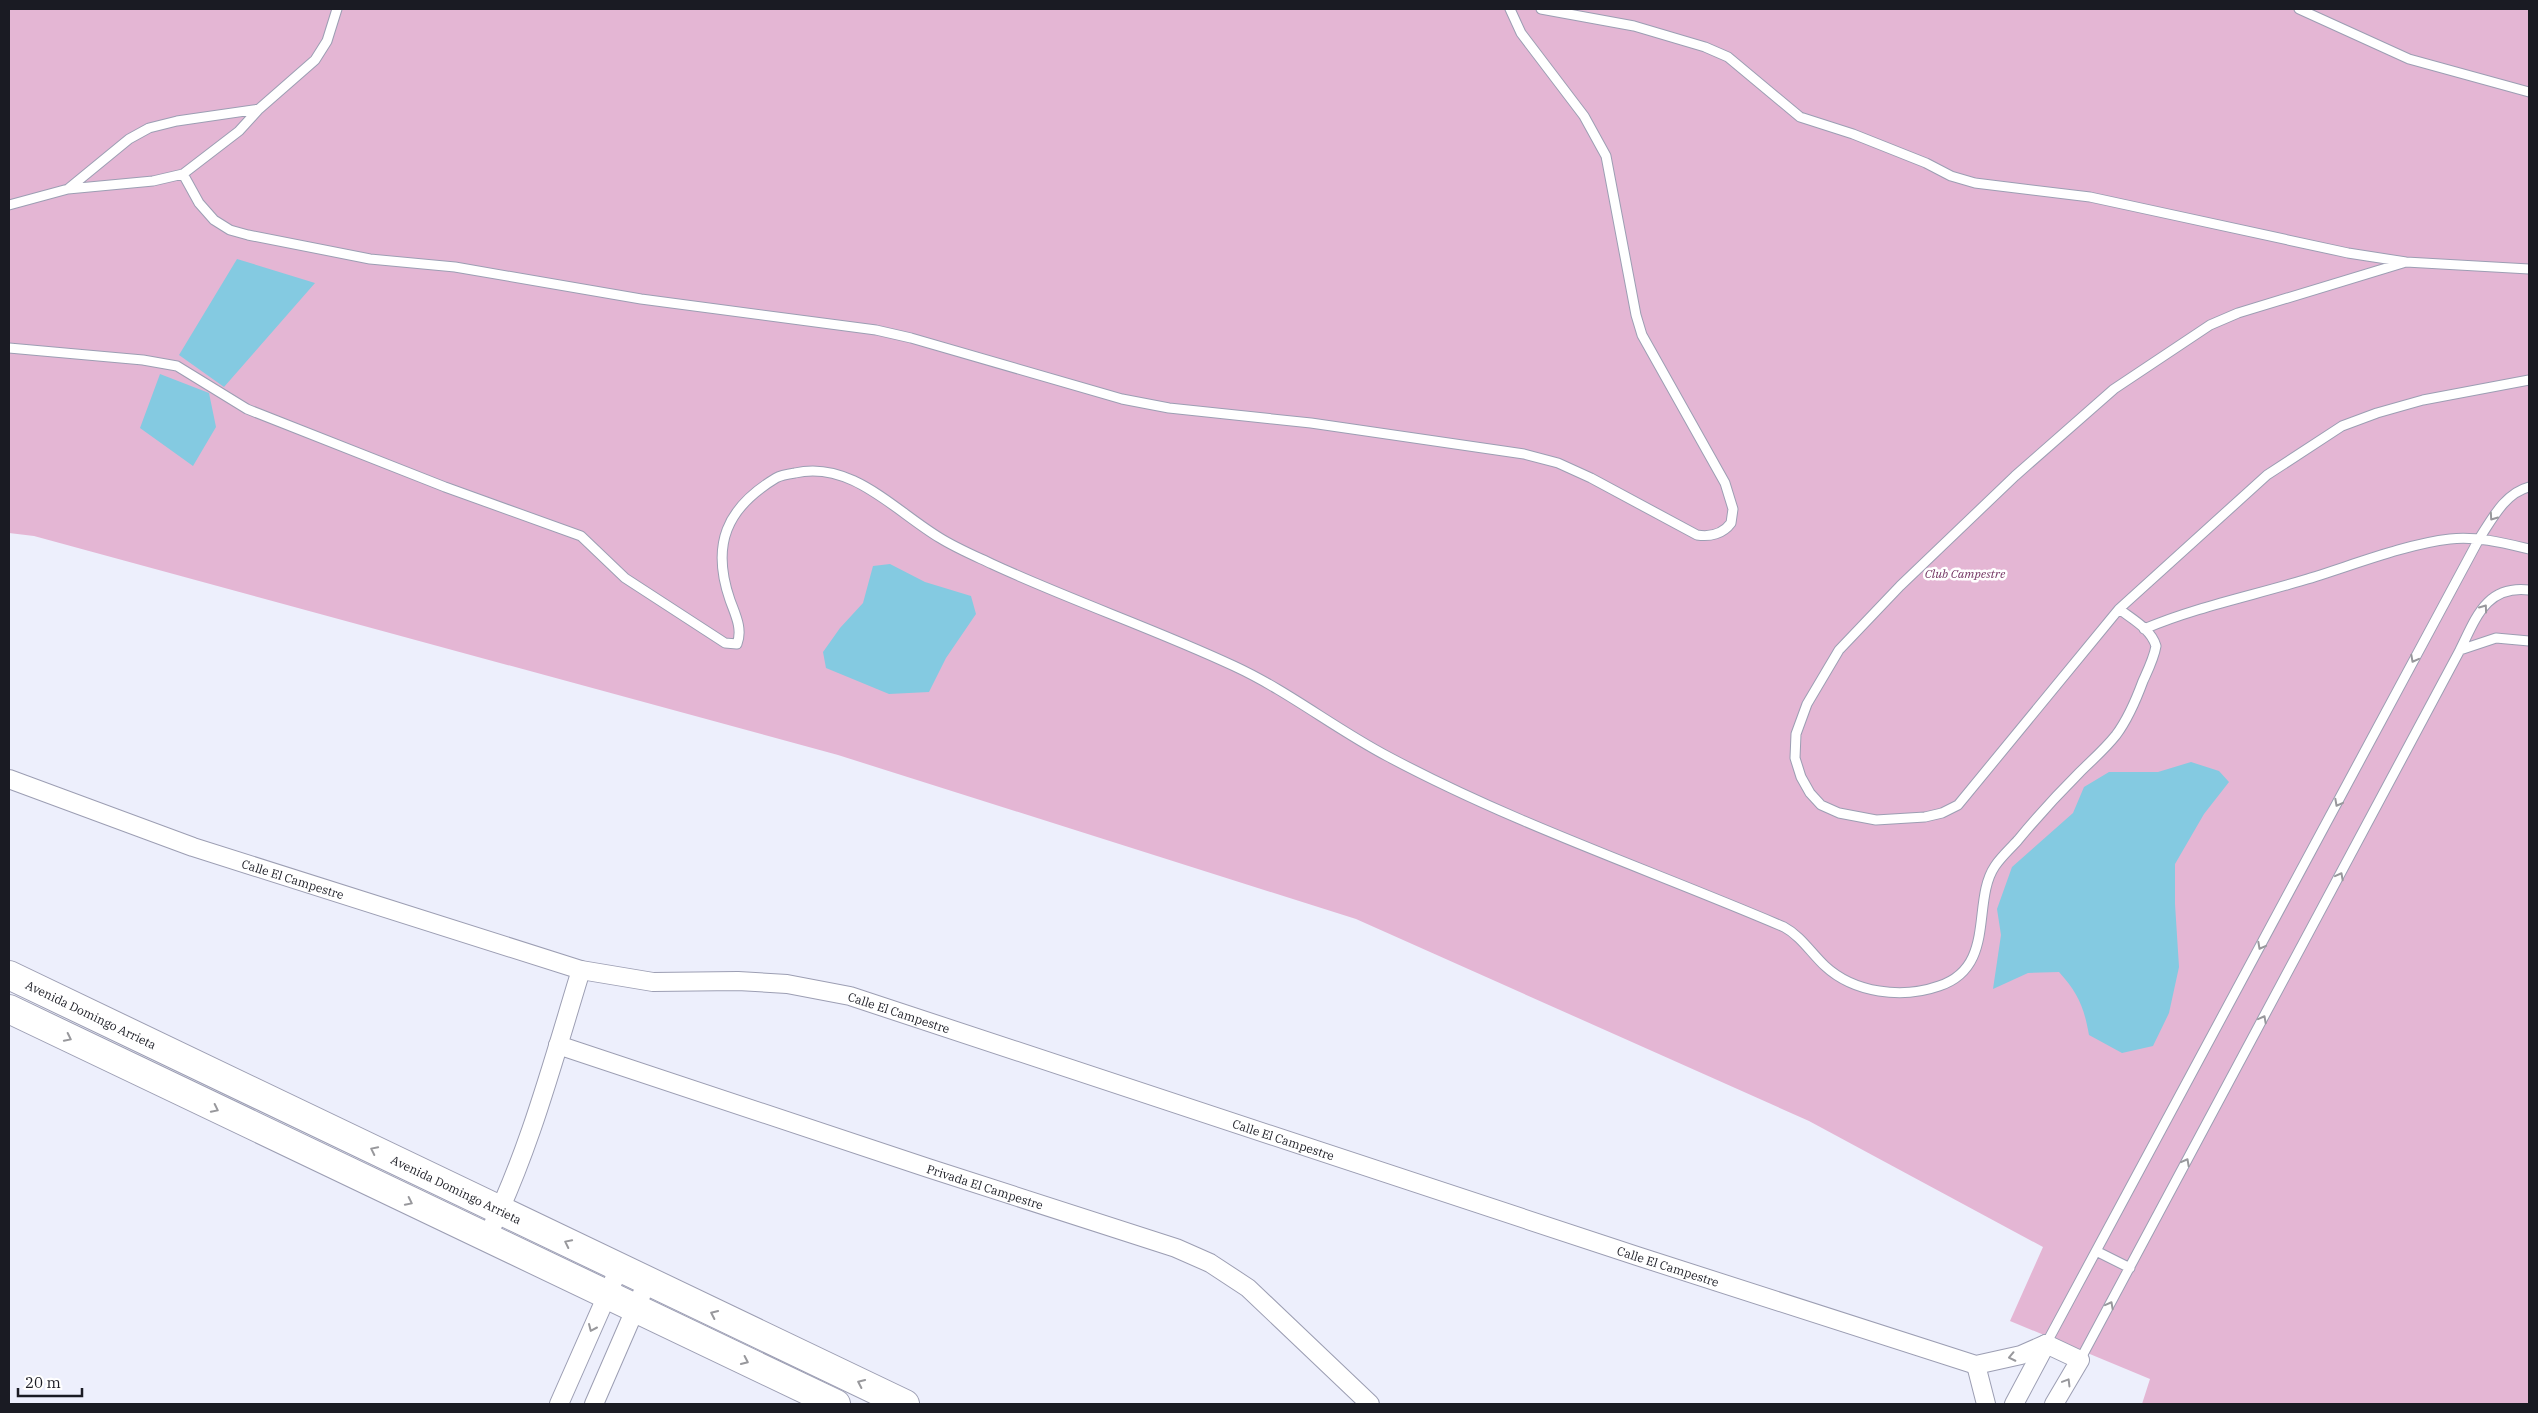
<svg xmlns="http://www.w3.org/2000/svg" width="2538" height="1413" viewBox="0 0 2538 1413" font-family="'IBM Plex Serif',serif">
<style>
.green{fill:#e4b6d4}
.water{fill:#84cae1}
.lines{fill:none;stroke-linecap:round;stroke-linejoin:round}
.service-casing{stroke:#9c9eb3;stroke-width:11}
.minor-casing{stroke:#9c9eb3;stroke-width:20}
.primary-casing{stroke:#9c9eb3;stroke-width:30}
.service{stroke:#fff;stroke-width:9}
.minor{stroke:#fff;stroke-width:18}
.primary{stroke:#fff;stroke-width:28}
.oneway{stroke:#98989c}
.labels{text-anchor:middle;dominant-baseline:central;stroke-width:5;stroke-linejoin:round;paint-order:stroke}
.park-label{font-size:12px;font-style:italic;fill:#733462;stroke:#fff}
.street-label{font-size:12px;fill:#1a1b23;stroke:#fff}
</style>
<rect width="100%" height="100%" fill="#edeffc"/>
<path class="green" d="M9,9H2529V1404H2142L2150,1379L2010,1321L2043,1247L1809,1121L1356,919L838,755L34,536L9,533Z"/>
<path class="water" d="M237,259L315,283L224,387L179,355Z
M160,374L209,393L216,427L193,466L140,428Z
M890,564L925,582L971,596L976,614L946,658L929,692L889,694L826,668L823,652L840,628L863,603L873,566Z
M2191,762L2219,771L2229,782L2204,814L2175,864V904L2179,967L2169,1013L2153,1046L2122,1053L2089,1035C2084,1007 2078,993 2059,972L2028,973L1993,989L2001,935L1997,909L2012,867L2073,813L2084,787L2109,772H2158Z"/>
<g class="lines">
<g class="service-casing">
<path id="service" d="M1541,9L1634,26L1705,47L1728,57L1800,117L1853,134L1926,163L1951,176L1975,183L2090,197L2348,253L2406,262L2529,269
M2299,9L2409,59L2529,92
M183,174L239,131L259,109
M68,189L153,181L183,174L199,203L214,220L230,230L248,235L370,259L455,267L641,299L876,330L911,338L1122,399L1169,408L1311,423L1524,454L1558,463L1591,478L1697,535C1710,537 1723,534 1731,523L1733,509L1725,483L1642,335L1636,315L1606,156L1584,116L1521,33L1510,9
M9,205L68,189L129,139L149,128L177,121L259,109L315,60L327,41L337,9
M2406,262L2238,313L2210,325L2114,389L2015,476L1900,586L1839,650L1807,704L1796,734L1795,758L1801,777L1810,793L1821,805L1839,813L1876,820L1925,817L1942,813L1958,805L2119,609L2267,475L2342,426L2377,413L2423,400L2529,380
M9,348L143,360L177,366L247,409L445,487L581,536L625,578L725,643L737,644C743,629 735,614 730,600C711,545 726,508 776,478C781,475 788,474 795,473C851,460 895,511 940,538C956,548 975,556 992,564C1072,601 1155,629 1234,666C1288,691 1334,728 1387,756C1514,824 1651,870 1784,927C1801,936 1811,953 1825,966C1854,993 1902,999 1939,986C1997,967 1971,901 1995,866C2001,857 2010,849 2018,840C2037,817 2057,795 2079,773C2091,761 2105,749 2116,735C2128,719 2136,700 2143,681C2148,670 2154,658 2156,646C2151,629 2132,619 2119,609
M2144,629C2196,607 2251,596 2304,580C2348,567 2405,544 2450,539C2477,536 2504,543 2529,549
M2460,650C2476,618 2486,585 2529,590
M2096,1251L2130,1268
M2046,1344L2479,539C2492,519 2505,493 2529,487
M2080,1360L2460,650L2496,638L2529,641"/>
</g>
<g class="minor-casing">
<g id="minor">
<path id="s1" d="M9,779L193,847L581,970L653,982L738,981L787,984L850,996L1637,1256L1976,1365L2021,1355L2046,1344"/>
<path id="s2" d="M558,1045L928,1168L1176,1248L1210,1263L1248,1288L1370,1404"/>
<path d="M486,1239C529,1153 553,1061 581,970"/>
<path d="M2046,1344L2080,1360L2054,1404"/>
<path d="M1976,1365L1986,1404"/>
<path d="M559,1404L619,1268"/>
<path d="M594,1404L647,1282"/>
<path d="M2014,1404L2046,1344"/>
</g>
</g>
<g class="primary-casing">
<g id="primary">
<path id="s3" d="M9,975L905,1404"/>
<path d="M9,1009L836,1404"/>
</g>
</g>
<use href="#service" class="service"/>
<use href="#minor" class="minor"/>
<use href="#primary" class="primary"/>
</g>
<defs><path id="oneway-chevron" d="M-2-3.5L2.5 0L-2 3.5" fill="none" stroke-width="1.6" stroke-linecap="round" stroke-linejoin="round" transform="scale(1.25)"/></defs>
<g class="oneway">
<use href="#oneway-chevron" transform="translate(2493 517) rotate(125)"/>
<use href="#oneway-chevron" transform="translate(2484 608) rotate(-54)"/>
<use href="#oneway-chevron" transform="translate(2414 659) rotate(118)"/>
<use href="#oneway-chevron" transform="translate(2338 803) rotate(118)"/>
<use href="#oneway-chevron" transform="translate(2340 876) rotate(-62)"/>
<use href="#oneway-chevron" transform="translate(2261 946) rotate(118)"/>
<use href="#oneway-chevron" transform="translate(2263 1019) rotate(-62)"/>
<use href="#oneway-chevron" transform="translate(68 1038) rotate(26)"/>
<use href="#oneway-chevron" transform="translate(215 1109) rotate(26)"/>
<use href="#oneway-chevron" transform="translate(374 1150) rotate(-154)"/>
<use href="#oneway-chevron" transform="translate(2186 1162) rotate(-62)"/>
<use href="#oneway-chevron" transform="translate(409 1202) rotate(26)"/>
<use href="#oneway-chevron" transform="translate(568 1243) rotate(-154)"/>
<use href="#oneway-chevron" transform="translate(2110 1305) rotate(-62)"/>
<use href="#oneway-chevron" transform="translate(714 1314) rotate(-155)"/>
<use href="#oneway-chevron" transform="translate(592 1328) rotate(114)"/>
<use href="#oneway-chevron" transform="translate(2012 1357) rotate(168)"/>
<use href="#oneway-chevron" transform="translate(745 1361) rotate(25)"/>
<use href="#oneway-chevron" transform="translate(2067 1382) rotate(-59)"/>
<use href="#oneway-chevron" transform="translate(861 1383) rotate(-155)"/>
</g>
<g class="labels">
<g class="park-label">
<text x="1965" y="573">Club Campestre</text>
</g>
<g class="street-label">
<text stroke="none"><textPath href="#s1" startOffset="301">Calle El Campestre</textPath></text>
<text stroke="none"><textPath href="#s1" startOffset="926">Calle El Campestre</textPath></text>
<text stroke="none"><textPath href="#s3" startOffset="91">Avenida Domingo Arrieta</textPath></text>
<text stroke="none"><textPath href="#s1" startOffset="1331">Calle El Campestre</textPath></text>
<text stroke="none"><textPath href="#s2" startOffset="450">Privada El Campestre</textPath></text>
<text stroke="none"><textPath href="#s3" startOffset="496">Avenida Domingo Arrieta</textPath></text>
<text stroke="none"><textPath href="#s1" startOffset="1736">Calle El Campestre</textPath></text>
</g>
</g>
<rect width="2538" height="1413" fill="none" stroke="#1a1b23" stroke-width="20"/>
<path d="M18 1388v8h64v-8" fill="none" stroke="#1a1b23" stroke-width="2.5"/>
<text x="25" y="1388" font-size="15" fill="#1a1b23" stroke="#ffffff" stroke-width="4" paint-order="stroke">20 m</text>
</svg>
